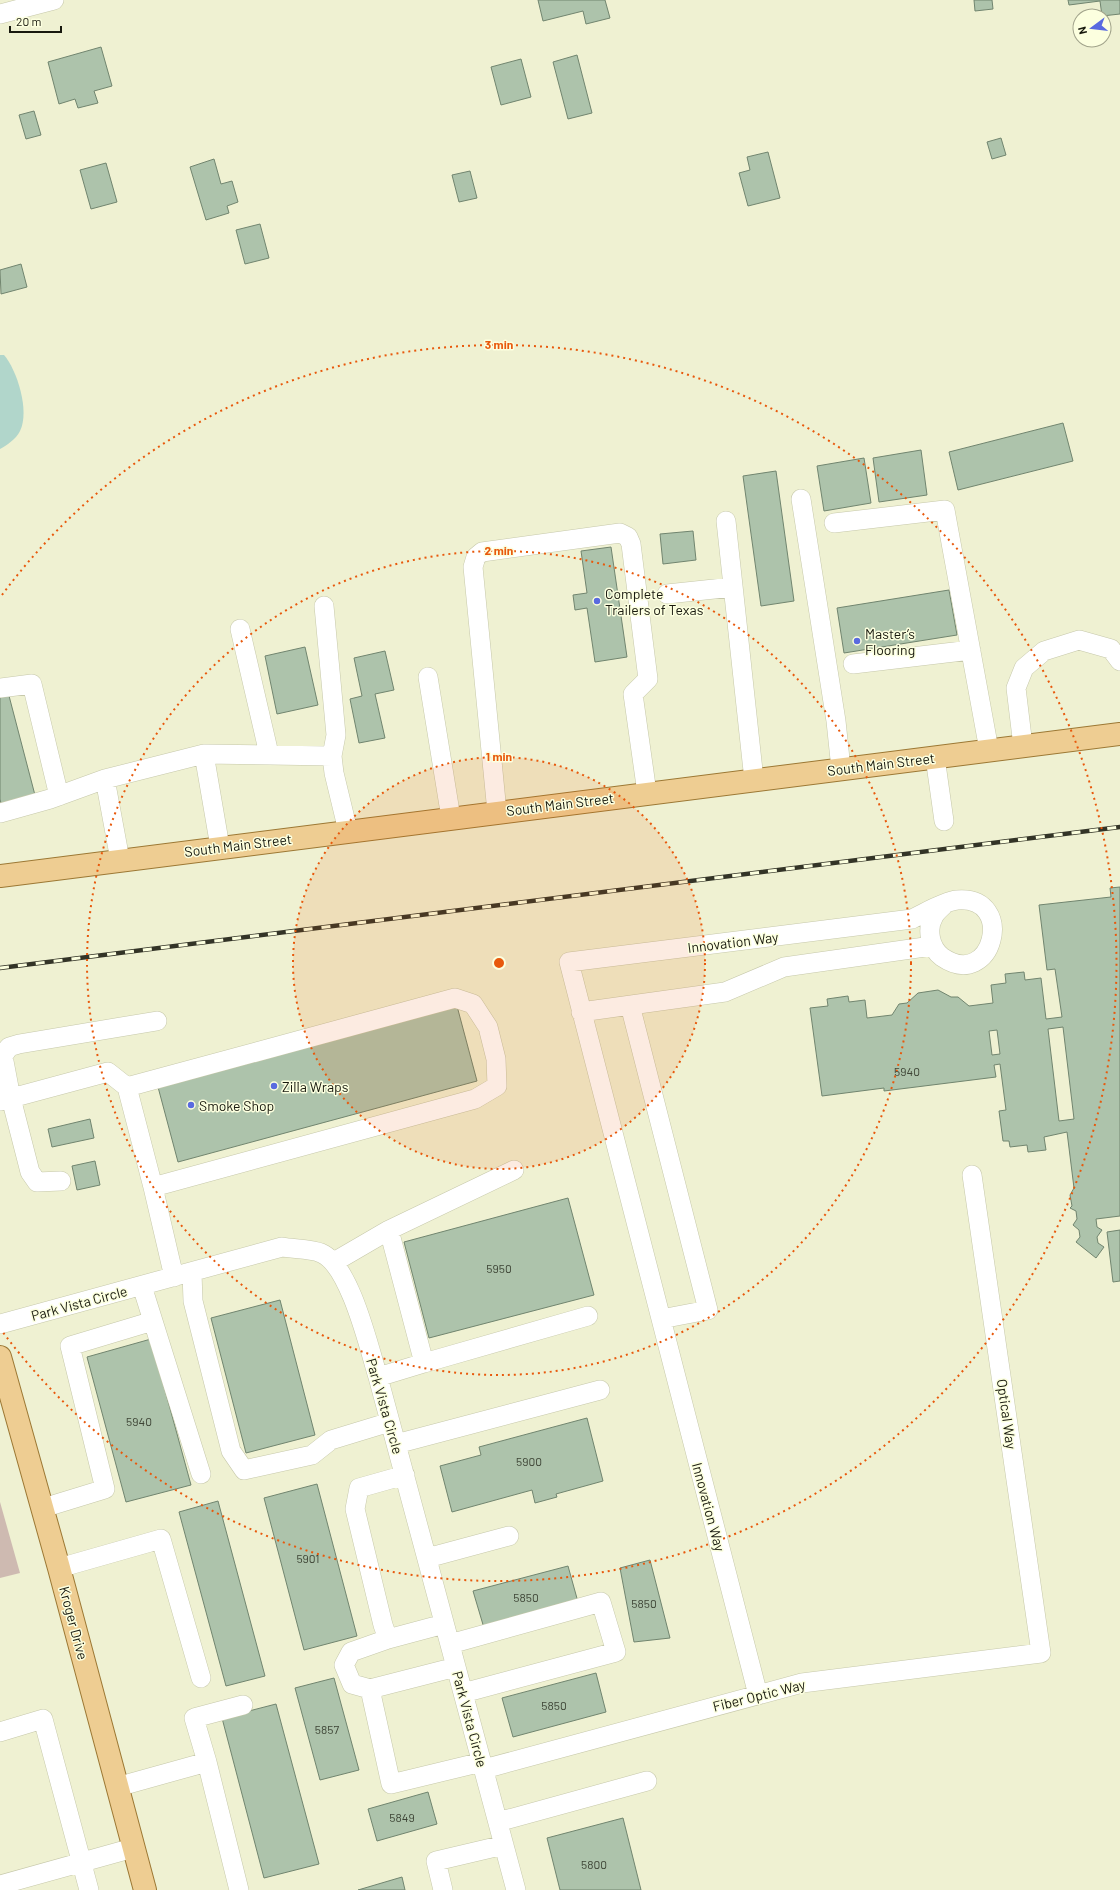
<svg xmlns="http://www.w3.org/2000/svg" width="1120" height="1890" viewBox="0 0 1120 1890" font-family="Barlow,sans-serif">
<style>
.green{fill:#cebab1}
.water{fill:#b1d6cb}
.building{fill:#adc3ab;stroke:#71856f;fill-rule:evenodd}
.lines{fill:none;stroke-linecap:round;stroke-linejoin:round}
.minor-casing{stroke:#c6c8aa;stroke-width:20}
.major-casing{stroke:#9c7834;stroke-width:24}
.minor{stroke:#fff;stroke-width:19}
.major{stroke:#eecd92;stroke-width:22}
.rail-casing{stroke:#333427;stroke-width:4.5}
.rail{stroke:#fcffdf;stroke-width:3;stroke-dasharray:9;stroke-linecap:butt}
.ring{fill:none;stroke:#e8590c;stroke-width:2;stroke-dasharray:2 4}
.poi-dot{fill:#596ae0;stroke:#fcffdf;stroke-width:1.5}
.labels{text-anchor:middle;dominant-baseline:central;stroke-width:3;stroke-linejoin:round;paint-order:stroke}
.number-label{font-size:12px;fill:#3d4435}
.poi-label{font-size:14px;fill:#18190e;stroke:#fcffdf;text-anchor:start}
.street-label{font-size:14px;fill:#18190e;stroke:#fcffdf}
.centre{fill:#e8590c;stroke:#fcffdf;stroke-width:2}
.ring-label{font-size:12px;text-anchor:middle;font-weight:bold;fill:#e8590c;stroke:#fcffdf;stroke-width:3;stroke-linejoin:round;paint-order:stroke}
</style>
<rect width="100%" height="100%" fill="#eff1d2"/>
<path class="green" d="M0,1502L20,1573L0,1578Z"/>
<path class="water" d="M0,355H4C17,370 30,411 20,431C16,439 7,445 0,449Z"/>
<path class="building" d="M538,0H605L610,18L586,24L583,11L543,21Z
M974,0H992L993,9L975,11Z
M1068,0H1120V14L1102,16L1100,1L1069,5Z
M101,47L112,86L94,91L98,103L78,108L75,99L59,104L48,62Z
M577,55L592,113L568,119L553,62Z
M521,59L531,97L501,105L491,67Z
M34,111L41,135L26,139L19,115Z
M1001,138L1006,155L992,159L987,142Z
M768,152L780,198L748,206L739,173L750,170L747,157Z
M214,159L221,184L232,181L238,202L227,206L229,213L206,220L190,167Z
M106,163L117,202L91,209L80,170Z
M470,171L477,198L459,202L452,175Z
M260,224L269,258L245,264L236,230Z
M21,264L27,287L1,294L0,270Z
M1063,423L1073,461L958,490L949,452Z
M921,450L927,495L879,502L873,458Z
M864,458L871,503L824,511L817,466Z
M776,471L794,601L761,606L743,476Z
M693,531L696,560L663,564L660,534Z
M611,547L627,657L595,662L587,608L575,610L573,595L587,593L581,551Z
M949,590L957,635L844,653L837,608Z
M305,647L318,705L277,714L265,656Z
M385,651L394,690L375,694L385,738L359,743L350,699L362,696L354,658Z
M8,692L36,799L2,808L0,799V694Z
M1120,887V1216L1096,1219L1097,1227L1102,1230L1097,1237L1098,1243L1104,1247L1096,1258L1076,1242L1080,1237L1079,1230L1073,1225L1077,1219L1076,1211L1070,1208L1072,1206L1070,1195L1074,1188L1067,1132L1044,1137L1046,1150L1028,1152L1027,1145L1010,1147L1009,1141H1003L999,1111L1006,1110L1000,1064L994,1065L996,1077L884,1091V1088L822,1096L810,1008L828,1006L827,999L848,996L849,1002L865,1000L867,1018L892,1015L899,1004L907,1003L918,993L938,990L951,997H958L969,1006L993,1003L991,985L1006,983L1005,974L1024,972L1025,980L1041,978L1046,1019L1062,1017L1055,969L1047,970L1039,905L1111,897L1110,888ZM1063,1027L1074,1119L1059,1121L1048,1029ZM997,1030L1000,1054L992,1055L989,1031Z
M457,1006L477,1081L178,1162L158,1087Z
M90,1119L94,1138L52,1147L48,1129Z
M95,1161L100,1185L77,1190L72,1166Z
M568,1198L594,1295L429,1338L404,1242Z
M1120,1230V1281L1113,1282L1107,1232Z
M280,1300L315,1435L246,1453L211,1318Z
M151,1339L191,1485L126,1502L87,1357Z
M587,1418L603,1481L556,1494L557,1497L535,1503L532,1490L452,1512L440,1466L481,1455L479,1447Z
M317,1484L357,1636L304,1650L264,1498Z
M218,1501L265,1676L226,1686L179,1512Z
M650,1560L670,1638L634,1642L620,1568Z
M568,1566L578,1602L484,1628L473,1591Z
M596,1673L606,1712L513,1737L502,1698Z
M334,1678L359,1770L320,1780L295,1688Z
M276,1704L319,1864L264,1878L222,1718Z
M428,1792L437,1824L377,1841L368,1809Z
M623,1818L641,1890H560L547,1838Z
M402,1877L405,1890H358Z"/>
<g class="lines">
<g class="minor-casing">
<path id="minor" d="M0,14L54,0
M801,499L836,721L841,769
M726,521L754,780
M834,523L945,510L989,750
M667,594L733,587
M324,606L336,735L332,756
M240,629L269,754
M853,664L971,650
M428,677L451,818
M0,688L32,684L59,796
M1023,746L1016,688L1024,668L1044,651L1079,640L1111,649L1120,661
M935,757L944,821
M497,812L473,567L476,557L482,552L620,533L628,537L631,544L648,679L633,694L647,793
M0,813L50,799L105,779
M220,847L204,754L332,756L334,773L348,831
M120,860L105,779L204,754
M630,1005L708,1310L661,1319
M581,1012L725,992L784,967L932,946
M127,1087L153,1187
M0,1101L108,1072L127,1087L455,998L473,1004L488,1027L496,1059L497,1086L475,1099L153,1187L174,1277
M61,1181L37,1182L30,1172L11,1098L3,1056L9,1047L19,1044L157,1021
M389,1230L424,1363L588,1316
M334,1262L389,1230L514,1170
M192,1273L193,1301L231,1451L244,1470L312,1455L331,1440L390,1422
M153,1321L201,1474
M0,1324L282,1247C293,1249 312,1249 321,1253C350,1265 369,1348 378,1377L516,1890
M378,1377L424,1363
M396,1444L600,1390
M405,1475L359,1488L355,1509L383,1625L388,1639L444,1624
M43,1508L105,1489L70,1346L153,1321L142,1286
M427,1558L509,1536
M59,1568L161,1539L201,1678
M450,1644L601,1602L616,1652L463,1693
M456,1667L370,1689L391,1784L482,1762
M370,1689L352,1684L344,1665L351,1652L388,1639
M758,1695L569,962L912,919C925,913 942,902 957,900C1017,895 993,992 942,957C930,948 926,929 934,916C936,912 941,908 944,905
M0,1732L43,1719L89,1890
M207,1762L194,1718L243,1705
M484,1769L802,1683L1041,1653L972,1175
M117,1787L207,1762L239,1890
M498,1822L647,1781
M0,1885L133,1848
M443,1890L436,1861L504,1845"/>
</g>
<g class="major-casing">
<path id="major" d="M0,876L1120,734
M0,1357L59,1568L145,1890"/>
</g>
<use href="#minor" class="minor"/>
<use href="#major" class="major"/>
<g class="rail-casing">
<path id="rail" d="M0,968L1120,827"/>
</g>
<use href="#rail" class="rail"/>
</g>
<circle cx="499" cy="963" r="206" fill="#e8590c" fill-opacity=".12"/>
<g class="ring">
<circle cx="499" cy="963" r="206"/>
<circle cx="499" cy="963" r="412"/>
<path d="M2 595A618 618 0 1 1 2 1331"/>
</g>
<g class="poi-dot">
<circle cx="597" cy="601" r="4"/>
<circle cx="857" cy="641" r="4"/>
<circle cx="274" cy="1086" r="4"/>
<circle cx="191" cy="1105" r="4"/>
</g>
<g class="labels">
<g class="number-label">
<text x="907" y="1071">5940</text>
<text x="499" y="1268">5950</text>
<text x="139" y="1421">5940</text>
<text x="529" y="1461">5900</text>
<text x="308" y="1558">5901</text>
<text x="526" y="1597">5850</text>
<text x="644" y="1603">5850</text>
<text x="554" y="1705">5850</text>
<text x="327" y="1729">5857</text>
<text x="402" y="1817">5849</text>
<text x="594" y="1864">5800</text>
</g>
<g class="poi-label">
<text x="605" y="593">Complete<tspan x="605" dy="16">Trailers of Texas</tspan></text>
<text x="865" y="633">Master’s<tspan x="865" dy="16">Flooring</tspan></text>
<text x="282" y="1086">Zilla Wraps</text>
<text x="199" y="1105">Smoke Shop</text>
</g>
<g class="street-label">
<text transform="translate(881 764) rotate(-7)">South Main Street</text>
<text transform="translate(560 804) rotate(-7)">South Main Street</text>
<text transform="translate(238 845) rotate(-7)">South Main Street</text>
<text transform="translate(733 942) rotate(-7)">Innovation Way</text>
<text transform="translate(79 1303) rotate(-15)">Park Vista Circle</text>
<text transform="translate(385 1406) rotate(74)">Park Vista Circle</text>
<text transform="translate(1007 1414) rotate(82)">Optical Way</text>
<text transform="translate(709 1507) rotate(75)">Innovation Way</text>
<text transform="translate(74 1623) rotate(75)">Kroger Drive</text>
<text transform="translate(759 1695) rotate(-14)">Fiber Optic Way</text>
<text transform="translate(470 1719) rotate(75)">Park Vista Circle</text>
</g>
</g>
<circle cx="499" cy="963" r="6" class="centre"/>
<g class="ring-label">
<text x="499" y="349">3 min</text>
<text x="499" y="555">2 min</text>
<text x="499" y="761">1 min</text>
</g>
<g transform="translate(1092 28) rotate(255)"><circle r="19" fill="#fcffdf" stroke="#a1a38b"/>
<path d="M0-3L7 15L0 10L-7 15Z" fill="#596ae0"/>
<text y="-6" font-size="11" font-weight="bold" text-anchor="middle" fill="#18190e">N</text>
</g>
<path d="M10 26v6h51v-6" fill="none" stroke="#18190e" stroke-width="2"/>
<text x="16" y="26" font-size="12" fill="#18190e" stroke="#fcffdf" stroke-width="3" paint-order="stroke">20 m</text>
</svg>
